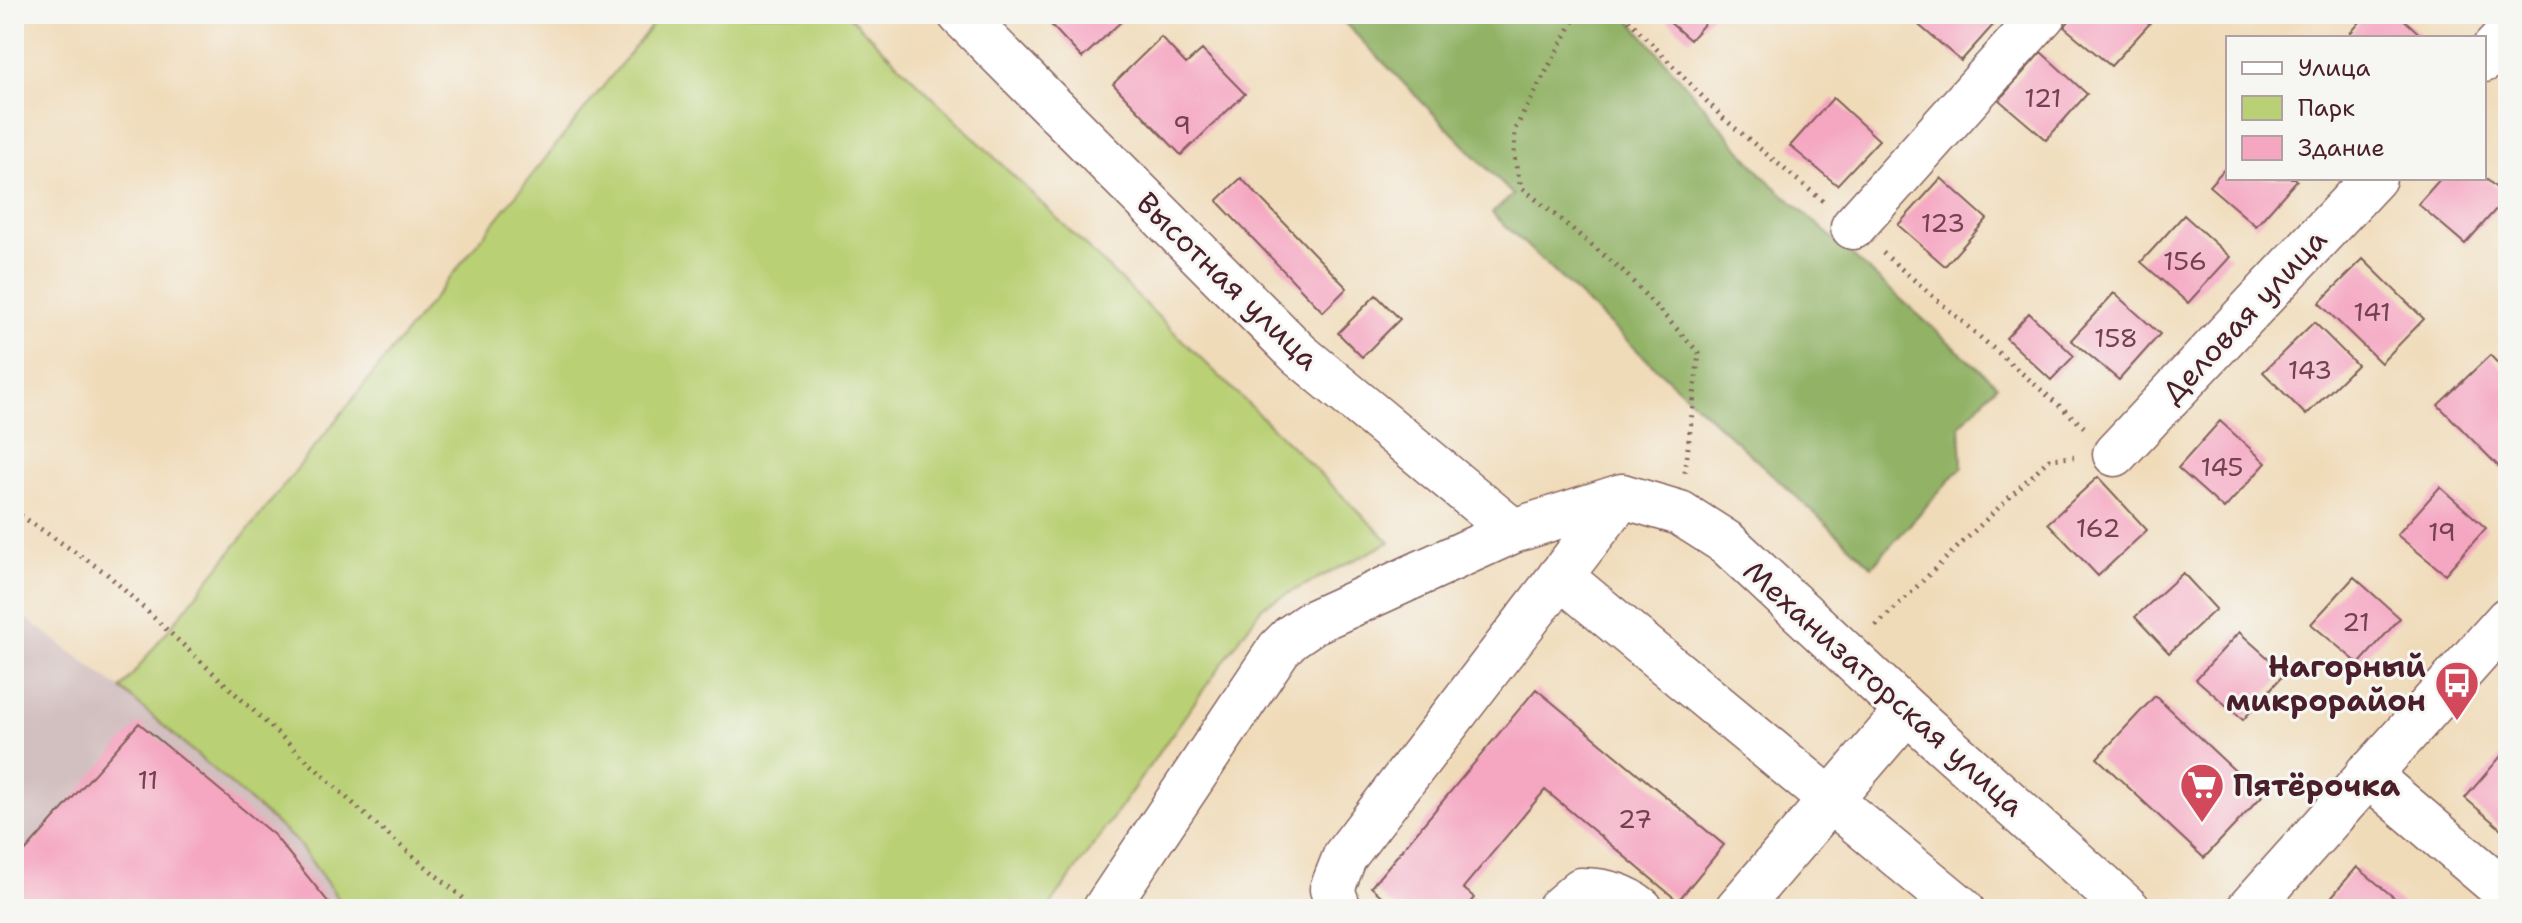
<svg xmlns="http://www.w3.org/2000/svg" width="2522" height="923" viewBox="0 0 2522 923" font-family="'Shantell Sans',sans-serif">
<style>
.industrial{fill:#d2bfbf}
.green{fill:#b9d075;stroke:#827850;stroke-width:2}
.forest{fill:#92b266;stroke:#6e6848;stroke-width:2}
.building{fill:#f5a6c1}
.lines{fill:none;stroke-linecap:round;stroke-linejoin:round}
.minor-casing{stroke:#84615d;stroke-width:47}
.path{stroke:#84615d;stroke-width:5;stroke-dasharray:2 6;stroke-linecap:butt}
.minor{stroke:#fff;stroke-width:44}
.labels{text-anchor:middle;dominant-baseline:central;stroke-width:6;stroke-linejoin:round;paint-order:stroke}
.number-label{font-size:26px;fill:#754150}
.street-label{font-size:30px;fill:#4a1f2b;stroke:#f6f6f2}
.poi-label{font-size:30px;font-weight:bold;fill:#4a1f2b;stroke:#f6f6f2;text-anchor:end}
</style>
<rect width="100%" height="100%" fill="#f6f6f2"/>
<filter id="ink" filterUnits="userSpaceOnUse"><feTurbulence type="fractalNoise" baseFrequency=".0125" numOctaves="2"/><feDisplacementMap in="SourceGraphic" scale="16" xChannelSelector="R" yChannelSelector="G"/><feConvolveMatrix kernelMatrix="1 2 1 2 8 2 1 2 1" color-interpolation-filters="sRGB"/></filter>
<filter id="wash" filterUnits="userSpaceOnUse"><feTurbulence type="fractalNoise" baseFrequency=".006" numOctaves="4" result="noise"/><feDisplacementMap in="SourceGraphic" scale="32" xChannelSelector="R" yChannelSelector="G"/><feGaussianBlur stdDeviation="1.8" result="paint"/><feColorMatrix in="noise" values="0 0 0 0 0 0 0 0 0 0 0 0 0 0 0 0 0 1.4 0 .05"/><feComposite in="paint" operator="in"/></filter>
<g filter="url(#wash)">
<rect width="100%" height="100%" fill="#f0dbb9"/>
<path class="industrial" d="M14,609L121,689L297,842L346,909H14Z"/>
<path class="green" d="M661,14H847L1390,542L1263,606L1048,909H346L297,842L121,689Z"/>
<path class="forest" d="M1336,14H1625L1763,176L1997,385L1960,425L1962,467L1872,566L1642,355L1492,213L1513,195Z"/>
<g id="blocks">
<path class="building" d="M1041,14H1118L1123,20L1082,58Z
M1660,14H1713L1690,40Z
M1920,14H2003L1961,61L1914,21Z
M2075,14H2146L2153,20L2111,66L2064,27Z
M2367,14H2398L2424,38H2346Z
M1161,37L1186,64L1202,50L1245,94L1181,155L1113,84Z
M2041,52L2087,94L2046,140L1999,100Z
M1833,98L1879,140L1837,185L1790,146Z
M2228,165V178H2295L2297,180L2256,226L2209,186Z
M1241,178L1347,288L1323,312L1217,201Z
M1941,178L1987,219L1945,266L1898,225Z
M2441,178H2485L2507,197L2465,244L2418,204Z
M2184,215L2230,257L2188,303L2141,262Z
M2363,259L2424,319L2381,363L2319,303Z
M2114,293L2160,334L2119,380L2071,340Z
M1376,295L1400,319L1362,357L1338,333Z
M2029,313L2074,356L2051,380L2006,338Z
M2314,322L2357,365L2306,415L2263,372Z
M2490,355L2508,374V476L2438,405Z
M2220,421L2266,463L2224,509L2178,468Z
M2098,477L2147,530L2098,576L2048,523Z
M2440,487L2486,528L2445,574L2397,535Z
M2183,573L2216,609L2169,653L2135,617Z
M2354,577L2400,618L2359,664L2311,624Z
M2239,632L2285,673L2243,720L2196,679Z
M1536,689L1724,845L1678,901L1545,790L1463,888L1475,898L1465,909H1396L1371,887Z
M2155,696L2262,796L2204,858L2097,758Z
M139,723L274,835L334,909H14V864Z
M2508,748V835L2465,798Z
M2357,867L2408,909H2321Z"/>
</g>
</g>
<g filter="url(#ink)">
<use href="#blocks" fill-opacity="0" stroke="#84615d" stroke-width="2"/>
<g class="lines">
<g class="minor-casing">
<path id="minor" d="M960,14L1299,354L1513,531
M2484,60L2508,34
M1853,227L2044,14
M2115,454L2374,178
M1622,496L1680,513L1727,543L1907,711L2128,909
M1560,576L1962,909
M2367,774L2508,894
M1105,909L1279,649L1291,637L1313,622L1513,531L1622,496
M1339,909L1332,889L1345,856L1622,496
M1559,909L1581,890C1603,890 1624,895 1641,909
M1737,909L1907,711
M2249,909L2508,619"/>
</g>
<path class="path" d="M1577,14L1515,129L1514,157L1521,187L1623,271L1699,353L1685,473
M1623,14L1723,118L1824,202
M1883,253L2084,427
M14,511L106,573L374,823L476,909
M1876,626L2049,459L2074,457"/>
<use href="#minor" class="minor"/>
</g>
</g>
<defs>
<g id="bus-pin" transform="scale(2.3)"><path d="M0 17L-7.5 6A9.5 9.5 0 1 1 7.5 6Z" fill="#d1495b" stroke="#f6f6f2"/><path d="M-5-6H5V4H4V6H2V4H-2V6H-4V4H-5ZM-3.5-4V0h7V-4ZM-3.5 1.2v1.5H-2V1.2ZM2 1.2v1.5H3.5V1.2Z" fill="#fff"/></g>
<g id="supermarket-pin" transform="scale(2.3)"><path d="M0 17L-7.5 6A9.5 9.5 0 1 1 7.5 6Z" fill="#d1495b" stroke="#f6f6f2"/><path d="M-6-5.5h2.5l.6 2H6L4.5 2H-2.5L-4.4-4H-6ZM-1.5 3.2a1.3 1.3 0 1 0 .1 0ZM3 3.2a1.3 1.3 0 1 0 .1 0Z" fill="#fff"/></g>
</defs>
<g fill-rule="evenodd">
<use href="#bus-pin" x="2457" y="683"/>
<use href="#supermarket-pin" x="2202" y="785"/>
</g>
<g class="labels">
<g class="number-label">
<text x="2043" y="97">121</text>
<text x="1182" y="124">9</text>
<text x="1943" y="222">123</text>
<text x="2185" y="260">156</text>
<text x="2372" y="311">141</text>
<text x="2116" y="337">158</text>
<text x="2310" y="369">143</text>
<text x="2222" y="466">145</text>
<text x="2098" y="527">162</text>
<text x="2442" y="531">19</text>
<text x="2356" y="621">21</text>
<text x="148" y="779">11</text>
<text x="1635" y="818">27</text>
</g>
<g class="street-label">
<text transform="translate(1228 281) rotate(44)">Высотная улица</text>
<text transform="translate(2244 316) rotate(-47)">Деловая улица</text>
<text transform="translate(1884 688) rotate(42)">Механизаторская улица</text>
</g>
<g class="poi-label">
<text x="2426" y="666">Нагорный<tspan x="2426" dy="34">микрорайон</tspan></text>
<text x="2233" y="785" text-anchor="start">Пятёрочка</text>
</g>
</g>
<rect width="2522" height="923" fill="none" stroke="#f6f6f2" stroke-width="48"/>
<rect x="2226" y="36" width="260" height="144" fill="#f6f6f2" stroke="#b1a0a2" stroke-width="2"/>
<rect x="2242" y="62" width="40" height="12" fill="#ffffff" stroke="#b1a0a2" stroke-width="2"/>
<text x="2298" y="76" font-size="24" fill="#4a1f2b">Улица</text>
<rect x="2242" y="96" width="40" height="24" fill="#b9d075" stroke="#b1a0a2" stroke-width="2"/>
<text x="2298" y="116" font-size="24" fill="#4a1f2b">Парк</text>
<rect x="2242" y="136" width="40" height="24" fill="#f5a6c1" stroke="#b1a0a2" stroke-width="2"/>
<text x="2298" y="156" font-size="24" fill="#4a1f2b">Здание</text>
</svg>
